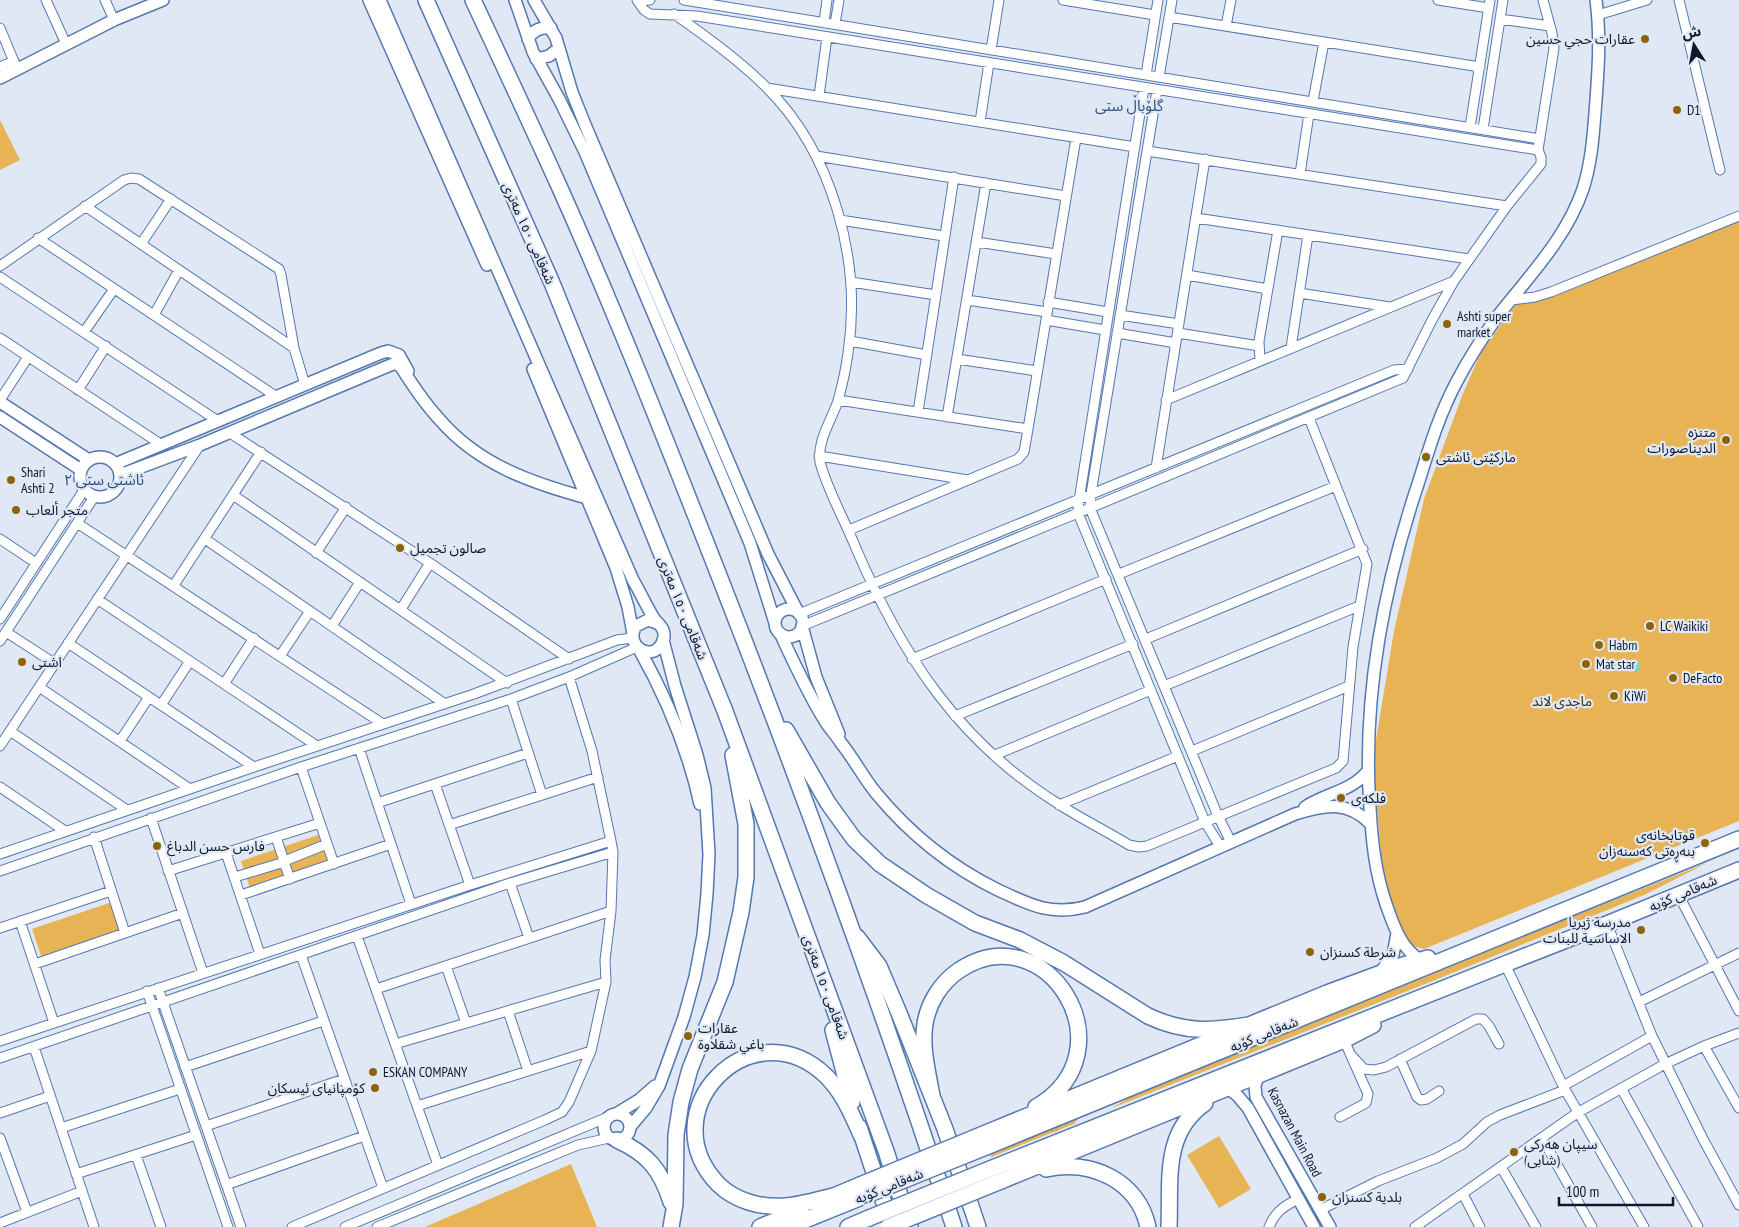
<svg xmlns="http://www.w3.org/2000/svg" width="1739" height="1227" viewBox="0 0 1739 1227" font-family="'PT Sans Narrow','Noto Sans Arabic',sans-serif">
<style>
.grass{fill:url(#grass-tufts)}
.green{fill:#e8b354}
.water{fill:url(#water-ripples)}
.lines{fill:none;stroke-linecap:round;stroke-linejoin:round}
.street-casing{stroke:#5478b0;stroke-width:11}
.secondary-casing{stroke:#5478b0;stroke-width:14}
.highway-casing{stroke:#5478b0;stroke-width:18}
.street{stroke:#fff;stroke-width:9}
.secondary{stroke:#fff;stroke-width:11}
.highway{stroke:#fff;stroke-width:15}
.highway-bridge-casing{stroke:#5478b0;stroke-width:18;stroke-linecap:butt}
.highway-bridge{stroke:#fff;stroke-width:15}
.poi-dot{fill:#8d6307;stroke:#e0e8f5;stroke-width:2}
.labels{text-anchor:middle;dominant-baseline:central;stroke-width:4.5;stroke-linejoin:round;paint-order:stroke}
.poi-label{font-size:14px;fill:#0b192f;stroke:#e0e8f5;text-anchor:start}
.street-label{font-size:14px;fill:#0b192f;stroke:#e0e8f5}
.park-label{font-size:14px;fill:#392d1a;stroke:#e0e8f5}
.neighbourhood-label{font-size:15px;fill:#2e4f83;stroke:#e0e8f5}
</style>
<defs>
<pattern id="grass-tufts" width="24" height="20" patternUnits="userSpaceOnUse" patternTransform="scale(1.25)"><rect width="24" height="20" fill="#e8b354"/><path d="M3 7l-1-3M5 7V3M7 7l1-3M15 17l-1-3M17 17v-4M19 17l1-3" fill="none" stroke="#c6994a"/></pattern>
<pattern id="water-ripples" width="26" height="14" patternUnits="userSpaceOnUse" patternTransform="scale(1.25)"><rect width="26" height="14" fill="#55e2e8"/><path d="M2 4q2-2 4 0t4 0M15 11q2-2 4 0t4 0" fill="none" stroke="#49c1c7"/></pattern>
</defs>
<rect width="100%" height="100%" fill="#e0e8f5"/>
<path class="grass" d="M1081,1115L1074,1124L991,1157L989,1152Z"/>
<path class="green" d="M0,120L20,160L0,170Z
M1739,218V821L1424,949L1406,944L1383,878L1373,758L1394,631L1424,499L1462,396L1481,352L1517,303Z
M318,835L328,862L250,888L241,861Z
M1707,863L1644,895L1430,982L1112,1108L1137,1093L1163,1080Z
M112,902L121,932L42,959L32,929Z
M1219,1136L1251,1189L1219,1208L1187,1155Z
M571,1164L597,1227H425Z"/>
<path class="water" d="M1628.5 666a5.5 5.5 0 1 1 11 0a5.5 5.5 0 1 1-11 0Z"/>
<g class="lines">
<g class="street-casing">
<path id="street" d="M46,0L66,44
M105,0L114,20
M637,0L644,10L650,14L697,16L1538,150
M684,0L1540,139
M1063,0L1155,15
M1438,0L1489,8
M1679,0L1720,170
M638,1L650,0
M674,14C706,36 738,59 766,87C833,153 862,261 848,353C846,369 842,386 838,401C831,421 817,441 820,462C827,489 844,519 855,546C901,654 958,742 1060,805C1082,819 1106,831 1129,845L1139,847L1147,846L1336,768L1343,761L1353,647L1367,564L1309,418
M1598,15L1647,0
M1169,17L1480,67
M1500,19L1550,26
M824,22L827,0
M835,24L839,0
M1226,26L1231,0
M0,28L17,69
M991,50L999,0
M0,67L14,61
M1146,75L1158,0
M1159,77L1172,0
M767,88L1135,147
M1144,88L1078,507L1080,518L1205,822L1220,846
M1157,90L1091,494L1090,508L1218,816L1231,842
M819,96L827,37
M1313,101L1324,42
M980,122L989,63
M1470,127L1490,0
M1483,129L1503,0
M1147,151L1507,206
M816,156L1066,196
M1300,174L1309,114
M85,206L294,348
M1196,218L1469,259
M840,220L944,236
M38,238L277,397
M977,242L1056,254
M141,244L171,199
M0,266L124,180L131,178L139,179L279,269L281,275L294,348L305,385
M1187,275L1268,289
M0,277L218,421
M851,282L936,295
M1299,293L1390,307
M967,300L1047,312
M1511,300L1535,297L1551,292L1739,216
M1048,302L1108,312
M154,315L179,270
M1120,315L1179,324
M1046,320L1105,330
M84,332L114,289
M1117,333L1176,343
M1178,333L1259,346
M0,338L162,445
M850,341L927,355
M1291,348L1308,235
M957,359L1037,371
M1260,361L1259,341L1278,230
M78,390L106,346
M0,400L28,357
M838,400L1028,429
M1166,400L1454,281
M918,412L954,177
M947,417L986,183
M230,433L430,563L569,659
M819,456L968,480
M1156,468L1205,159
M233,495L507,683
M77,523L383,724
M849,530L1018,459L1024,452L1028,429L1076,138
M0,539L36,563
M205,539L445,704
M316,553L346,507
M1119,574L1336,486
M174,585L261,452
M97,599L317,746
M401,609L430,563
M799,614L1394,370L1408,369
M0,619L84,490
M332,626L360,582
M802,626L1090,508L1403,378L1432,320L1454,281L1507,206L1541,164V157L1538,150L1554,48L1552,33L1543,0
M6,632L54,663
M1146,639L1363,549
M0,641L94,497
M68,643L254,767
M280,656L310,611
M912,659L1106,579
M224,684L254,638
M1164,686L1359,606
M39,687L190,789
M511,699L542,795
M161,705L190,661
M955,716L1133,644
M10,731L127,810
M120,741L149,697
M0,746L200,445
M359,748L411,904
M1192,751L1349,686
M995,755L1151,690
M301,767L334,864
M435,784L470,885
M0,787L65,831
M377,803L528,753
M1059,805L1178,756
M151,818L203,973
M449,825L598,777
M94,837L125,933
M276,837L283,858
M226,853L260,954
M0,854L254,767L474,694L617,640L632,638
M287,860L327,844
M285,865L290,879
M0,871L301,767L511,699L569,677L637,647
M168,871L320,823
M235,877L281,863
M510,883L529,938
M1678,894L1739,1011
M241,895L391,844
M20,921L54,1023
M1607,924L1652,1036L1703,1139L1739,1205
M0,928L111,891
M357,936L438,1165
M301,955L383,1188
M35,964L183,913
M1505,964L1563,1086L1644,1227
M446,966L466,1023
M158,988L241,1227
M376,989L611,911
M147,991L228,1227
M1639,1002L1739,953
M508,1011L528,1071
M0,1041L470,885L611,841
M395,1044L606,982
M1704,1046L1739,1108
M34,1047L94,1227
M1350,1054L1364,1069L1374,1070L1386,1067L1476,1019H1483L1489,1026L1499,1044
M0,1058L510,883L613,852
M1400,1059L1417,1097L1421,1100L1427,1099L1439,1091
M185,1067L323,1021
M1563,1086L1652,1036
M1621,1088L1698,1227
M417,1106L591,1051
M0,1113L50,1096
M1340,1117L1366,1103L1368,1094L1344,1040
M206,1126L344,1079
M61,1128L180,1089
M0,1138L27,1212
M1542,1138L1592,1227
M136,1155L161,1227
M1501,1167L1536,1227
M76,1174L196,1135
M226,1185L364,1136
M1463,1194L1480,1227
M1320,1210L1378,1181L1437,1158L1463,1144L1487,1122L1500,1115L1565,1090
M0,1223L82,1191
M292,1227L545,1120L562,1112L569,1102L591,1051L606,982L605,960L611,911L613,852L611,841L592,751L569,677
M345,1227L608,1117
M377,1227L578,1145L609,1138
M1269,1227C1275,1212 1284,1206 1298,1199
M1415,1227L1577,1113L1665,1064L1704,1046L1739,1033"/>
</g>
<g class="secondary-casing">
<path id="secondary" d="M369,0L487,265
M380,0L633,580C640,592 646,605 653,617C656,622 661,625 663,630C665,635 664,641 661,645C650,662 624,645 636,626L648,620L657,623
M515,0L533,52L559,99L585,152L750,543L775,623
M534,0L556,38L572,92L586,127L768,554L799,614
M528,39C533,30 541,27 551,28
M536,59L549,56L559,48
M0,78L114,20L163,0
M533,369L616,568L628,607L633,634
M0,402L89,460
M0,417L81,470
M80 477a20 20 0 1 1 40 0a20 20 0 1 1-40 0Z
M115,464L381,353L388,351L399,355L408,371
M120,475L200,445L393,364H397L401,367C413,386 425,404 440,420C479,465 532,483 587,498
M775 623a14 14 0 1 1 28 0a14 14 0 1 1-28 0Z
M802,626L816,677L839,734
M780,633C794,663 808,694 825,721C830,729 836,735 841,743C854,759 863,777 876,793C909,833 951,867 998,890C1028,904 1050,916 1085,907L1295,814C1325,805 1347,800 1371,824
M639,649C666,697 688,749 700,804
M1305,807C1326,793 1350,792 1367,772
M1420,960C1400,947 1394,926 1386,904C1375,872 1372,841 1370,808C1362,697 1383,589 1418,484C1429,449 1439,415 1456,383C1468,360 1482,338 1497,317C1528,277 1566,239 1583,189C1591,164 1593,139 1595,113C1598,75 1601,38 1596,0
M1380,973L1393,955L1397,933
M1258,1075L1255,1086L1256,1097L1330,1227
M1227,1088L1237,1095L1248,1108L1314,1227
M616,1114L639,1100L655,1086
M604 1127a13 13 0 1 1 26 0a13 13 0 1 1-26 0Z
M630,1127L646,1108L659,1086L684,1017L695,977L703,935L707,894L709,854L705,788L697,755L675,686L663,640"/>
</g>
<g class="highway-casing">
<path id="highway" d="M426,0L552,283L725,711L886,1151L910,1227
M473,0C502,62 531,124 559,186C616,313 667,443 718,573C802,788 882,1007 954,1227
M786,730L828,803L854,839L880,864L926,895L975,923L1020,940L1064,963L1148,1016C1186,1034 1214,1031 1255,1024
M857,937L879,966L899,1013L945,1129L978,1227
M833,1030L852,1102
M932,1096C928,1073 921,1047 925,1024C928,1003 941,983 958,971C1046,911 1133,1051 1036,1107
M859,1127L892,1227
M981,1135L1327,993L1400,966L1428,958
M617,1140C648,1154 661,1170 671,1202
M986,1147L1739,839
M995,1167L1505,964L1607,924L1739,870
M1046,1169C1090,1159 1138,1180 1148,1227
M1001,1181L1344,1040L1373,1025
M837,1195C820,1199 802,1205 785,1206C761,1208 735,1201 718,1184C649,1112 750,1006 825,1075C843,1092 852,1115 862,1137
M829,1198L860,1185
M671,1227L675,1204L676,1135L681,1102L690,1069L725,982L741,912L746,877V824L733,755
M760,1227L801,1210
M788,1227L862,1197
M848,1227L869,1218
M1169,1227C1171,1181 1162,1133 1205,1103"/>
</g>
<use href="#street" class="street"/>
<use href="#secondary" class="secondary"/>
<use href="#highway" class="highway"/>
<g class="highway-bridge-casing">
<path id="highway-bridge" d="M860,1185L981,1135
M862,1197L986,1147
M869,1218L995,1167
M888,1227L1001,1181"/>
</g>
<use href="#highway-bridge" class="highway-bridge"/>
</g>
<g class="poi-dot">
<circle cx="1645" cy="39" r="5"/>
<circle cx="1677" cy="110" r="5"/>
<circle cx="1447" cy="324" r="5"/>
<circle cx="1726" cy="440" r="5"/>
<circle cx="1426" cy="457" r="5"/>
<circle cx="11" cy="480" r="5"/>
<circle cx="16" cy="510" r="5"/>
<circle cx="400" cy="548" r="5"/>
<circle cx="1650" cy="626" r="5"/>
<circle cx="1599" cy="645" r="5"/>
<circle cx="22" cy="662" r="5"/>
<circle cx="1586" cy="664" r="5"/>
<circle cx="1673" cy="678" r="5"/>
<circle cx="1614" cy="696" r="5"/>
<circle cx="1341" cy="798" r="5"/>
<circle cx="1705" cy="843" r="5"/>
<circle cx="157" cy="846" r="5"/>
<circle cx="1641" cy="930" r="5"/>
<circle cx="1310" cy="952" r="5"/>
<circle cx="688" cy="1036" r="5"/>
<circle cx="373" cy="1072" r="5"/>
<circle cx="375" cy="1088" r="5"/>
<circle cx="1514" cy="1152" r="5"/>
<circle cx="1322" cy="1197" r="5"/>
</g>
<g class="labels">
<g class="poi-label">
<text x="1635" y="39" text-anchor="end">عقارات حجي حسين</text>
<text x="1687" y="110">D1</text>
<text x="1457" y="316">Ashti super<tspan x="1457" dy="16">market</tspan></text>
<text x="1716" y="432" text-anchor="end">متنزه<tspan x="1716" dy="16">الديناصورات</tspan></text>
<text x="1436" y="457">مارکێتی ئاشتی</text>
<text x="21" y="472">Shari<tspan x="21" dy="16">Ashti 2</tspan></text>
<text x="26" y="510">متجر ألعاب</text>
<text x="410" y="548">صالون تجميل</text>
<text x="1660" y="626">LC Waikiki</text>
<text x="1609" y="645">Habm</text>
<text x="32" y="662">اشتی</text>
<text x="1596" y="664">Mat star</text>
<text x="1683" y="678">DeFacto</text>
<text x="1624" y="696">KiWi</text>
<text x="1351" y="798">فلکەی</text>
<text x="1695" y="835" text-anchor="end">قوتابخانەی<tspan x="1695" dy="16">بنەڕەتی کەسنەزان</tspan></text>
<text x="167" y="846">فارس حسن الدباغ</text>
<text x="1631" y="922" text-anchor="end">مدرسة ژيريا<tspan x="1631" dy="16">الاساسية للبنات</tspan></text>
<text x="1320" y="952">شرطة كسنزان</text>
<text x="698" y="1028">عقارات<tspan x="698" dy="16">باغي شقلاوة</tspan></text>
<text x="383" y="1072">ESKAN COMPANY</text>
<text x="365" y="1088" text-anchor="end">کۆمپانیای ئیسکان</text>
<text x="1524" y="1144">سیپان هەرکی<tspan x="1524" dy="16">(شابی)</tspan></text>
<text x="1332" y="1197">بلدية كسنزان</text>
</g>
<g class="street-label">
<text transform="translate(529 233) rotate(66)">شەقامی ١٥٠ مەتری</text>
<text transform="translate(683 608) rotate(68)">شەقامی ١٥٠ مەتری</text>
<text transform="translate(1683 893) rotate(-23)">شەقامی کۆیە</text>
<text transform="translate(826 987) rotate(70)">شەقامی ١٥٠ مەتری</text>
<text transform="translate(1264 1034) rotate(-22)">شەقامی کۆیە</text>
<text transform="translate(1295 1132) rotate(62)">Kasnazan Main Road</text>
<text transform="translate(889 1186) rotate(-22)">شەقامی کۆیە</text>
</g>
<g class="park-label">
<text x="1562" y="701">ماجدی لاند</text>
</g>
<g class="neighbourhood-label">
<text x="1129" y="105">گلۆباڵ ستی</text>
<text x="104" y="479">ئاشتی ستی ٢</text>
</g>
</g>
<g transform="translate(1694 45) rotate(349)" stroke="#e0e8f5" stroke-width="4" paint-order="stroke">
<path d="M0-4L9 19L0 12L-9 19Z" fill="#0b192f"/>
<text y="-8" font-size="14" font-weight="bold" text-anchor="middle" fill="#0b192f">ش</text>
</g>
<path d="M1559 1197v8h114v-8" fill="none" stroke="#0b192f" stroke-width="2.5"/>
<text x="1566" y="1197" font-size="15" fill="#0b192f" stroke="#e0e8f5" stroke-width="4" paint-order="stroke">100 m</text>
</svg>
